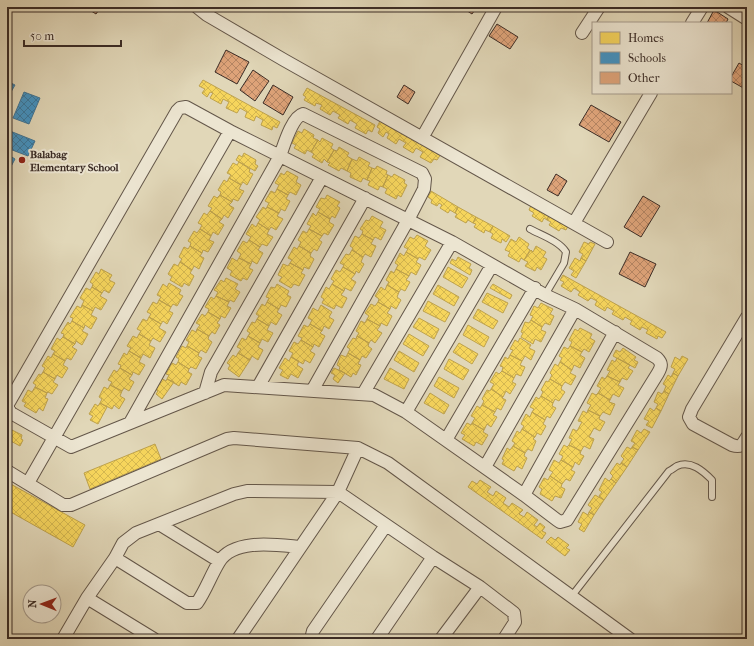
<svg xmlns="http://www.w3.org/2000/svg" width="754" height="646" viewBox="0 0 754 646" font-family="'IM FELL French Canon',serif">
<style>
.homes{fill:url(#homes-cross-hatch);stroke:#bea24c}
.schools{fill:url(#schools-cross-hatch);stroke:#417494}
.building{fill:url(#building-cross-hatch);stroke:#3b2c26}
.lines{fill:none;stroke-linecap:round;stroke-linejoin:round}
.service-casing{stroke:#64574a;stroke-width:8}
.minor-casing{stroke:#64574a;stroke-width:14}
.service{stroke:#ece5d1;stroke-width:6}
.minor{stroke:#ece5d1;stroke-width:12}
.poi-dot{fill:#8f2418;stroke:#ece5d1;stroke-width:1.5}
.labels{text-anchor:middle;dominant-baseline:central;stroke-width:4;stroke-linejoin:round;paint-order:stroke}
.poi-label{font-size:11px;font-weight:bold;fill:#3b2c26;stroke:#ece5d1;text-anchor:start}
</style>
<defs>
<pattern id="homes-cross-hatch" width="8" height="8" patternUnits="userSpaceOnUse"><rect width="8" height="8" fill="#f6d55c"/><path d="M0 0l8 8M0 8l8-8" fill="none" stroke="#d4b750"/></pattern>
<pattern id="schools-cross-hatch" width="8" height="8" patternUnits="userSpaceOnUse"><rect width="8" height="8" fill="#4393c3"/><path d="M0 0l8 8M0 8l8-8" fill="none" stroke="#39789e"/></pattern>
<pattern id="building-cross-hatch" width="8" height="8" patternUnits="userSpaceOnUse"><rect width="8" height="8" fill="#dea379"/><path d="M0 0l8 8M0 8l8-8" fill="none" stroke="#b58563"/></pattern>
</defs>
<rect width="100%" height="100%" fill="#e1d7b8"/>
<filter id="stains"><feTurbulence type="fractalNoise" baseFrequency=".005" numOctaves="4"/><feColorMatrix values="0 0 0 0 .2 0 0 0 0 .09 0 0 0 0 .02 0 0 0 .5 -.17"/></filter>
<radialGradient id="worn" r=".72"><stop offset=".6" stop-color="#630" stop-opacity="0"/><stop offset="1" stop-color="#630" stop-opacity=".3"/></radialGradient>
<path class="homes" d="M203,80L280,122L277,128L273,126L272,130L261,125L263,120L256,116L254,121L245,117L247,112L240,108L237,113L226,108L229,102L223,99L221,104L210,98L213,93L210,92L207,97L202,93L205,89L199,86Z
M307,88L375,125L372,132L368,130L366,134L355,128L357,124L350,120L348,124L338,118L340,115L333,111L330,115L320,109L322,105L316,103L315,106L304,100L306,97L303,95Z
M380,121L441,154L437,160L434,159L431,163L420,157L423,152L416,148L413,153L403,147L406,143L399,139L396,144L387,138L389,134L386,132L383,137L378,133L380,129L377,127Z
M304,129L314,135L313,138L318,140L311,152L307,150L305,154L294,148L296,145L292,143L298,131L302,133Z
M322,138L333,144L331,148L334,150L327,162L324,159L322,163L312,157L314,154L311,152L318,140L320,142Z
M339,147L349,153L347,156L352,159L347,171L341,168L339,171L328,165L330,163L327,162L334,150L337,151Z
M244,153L256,160L255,164L258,166L255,171L236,160L239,155L242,157Z
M359,157L370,163L368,166L372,168L367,180L363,178L361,182L350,177L351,173L347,171L352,159L357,161Z
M239,162L250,169L249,172L253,174L247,185L243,182L241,185L229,178L231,175L227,173L233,163L237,165Z
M377,166L387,171L386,174L388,175L383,187L380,186L378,190L368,185L370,181L367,180L372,168L375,169Z
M287,171L298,177L296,182L301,185L296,195L290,192L288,195L277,189L279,185L275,183L281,173L284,175Z
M394,174L405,180L404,183L407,185L401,197L398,195L396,199L385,193L387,189L383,187L388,175L392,177Z
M229,178L241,185L239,189L244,191L238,201L233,199L232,202L220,195L221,192L218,190L224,180L227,182Z
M277,189L288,195L286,199L290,201L285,211L281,209L279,213L267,207L269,203L265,201L271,191L275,193Z
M431,191L458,207L455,213L450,210L448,213L440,208L442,205L439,203L437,206L431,203L432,200L428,197Z
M220,195L232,202L229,205L234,208L228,218L224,215L222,219L210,211L212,208L208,206L214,196L217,198Z
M327,195L340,202L337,206L340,208L335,218L332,216L330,219L318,212L320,209L316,207L321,198L325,199Z
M532,203L550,213L547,220L544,218L542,222L532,216L534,213L529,210Z
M263,207L266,209L267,207L279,213L277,216L283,219L276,230L271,227L269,230L258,223L260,220L256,217Z
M458,207L476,217L473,223L468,220L466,223L455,217L457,214L455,213Z
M210,211L222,219L219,222L224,225L218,235L213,232L211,236L200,229L202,225L198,223L204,213L207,215Z
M318,212L330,219L329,222L334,225L328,235L324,233L322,236L309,229L311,226L307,224L313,213L316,216Z
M550,213L569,224L566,230L561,228L559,231L549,225L551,222L547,220Z
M372,216L383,222L380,227L386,230L381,240L375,237L373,240L362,234L363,231L360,229L366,220L369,221Z
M476,217L493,226L490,232L485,230L484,233L474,227L476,224L473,223Z
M258,223L269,230L267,234L273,237L267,246L262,244L260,247L249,240L251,237L246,234L252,224L256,227Z
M493,226L510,236L506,242L502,239L501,243L491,238L493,234L490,232Z
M200,229L211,236L209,240L214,242L208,252L203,250L202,253L190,246L191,243L188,241L194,231L197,233Z
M309,229L322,236L319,240L322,242L317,251L314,249L311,253L299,246L301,242L298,240L303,231L307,233Z
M362,234L373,240L371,244L376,246L371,257L365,254L363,257L352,250L353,248L350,246L355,236L359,238Z
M417,235L428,241L425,246L431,250L425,260L419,257L418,259L406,252L408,249L404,247L410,237L414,239Z
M519,237L529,244L527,248L530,250L524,260L521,258L519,262L508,256L510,252L505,250L511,239L516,242Z
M249,240L260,247L258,250L263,253L257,264L252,261L251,264L239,258L241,254L237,251L243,241L247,243Z
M584,242L589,244L590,242L595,244L586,261L581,258L583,254L579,252Z
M190,246L202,253L200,256L204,258L199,269L194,266L192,270L180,262L182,259L179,257L184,247L188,249Z
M299,246L311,253L310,256L314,259L309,269L304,267L303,270L290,263L292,260L288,258L294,247L297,249Z
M536,246L546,252L543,257L547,259L541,270L537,267L535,271L525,266L528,262L524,260L531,250L533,252Z
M352,250L363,257L361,262L364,264L359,273L356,271L355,274L343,267L344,265L340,263L346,254L349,255Z
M406,252L418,259L416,262L421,265L416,275L411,272L409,276L396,269L398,265L395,263L400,253L404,256Z
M458,257L471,264L469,268L472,270L470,275L450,263L452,259L456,261Z
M232,258L237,261L239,258L251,264L249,268L253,270L247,280L243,278L241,281L230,275L232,271L227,268Z
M575,258L580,261L581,258L586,261L576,278L571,275L574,271L569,268Z
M180,262L192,270L190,273L194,276L189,286L184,283L182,287L170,280L172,277L168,274L174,264L178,266Z
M290,263L303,270L301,273L305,275L299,286L294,284L291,288L279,281L282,277L278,275L283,264L288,266Z
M343,267L355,274L351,279L356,282L351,291L345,288L344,291L332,284L334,281L331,279L336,270L340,272Z
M448,267L468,278L462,288L443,277Z
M101,269L112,275L109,280L115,283L109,293L104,290L102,293L92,287L93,284L90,282L96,272L99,274Z
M396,269L409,276L406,280L410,282L405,291L401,289L399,292L387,285L389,282L386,280L391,271L394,273Z
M563,275L666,332L662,338L658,336L657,339L646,333L648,330L642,327L640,330L630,324L632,321L625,317L623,320L612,314L614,311L607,307L605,311L595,305L597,301L591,298L588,301L578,295L580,292L574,288L571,292L561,286L564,282L560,280Z
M226,278L238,284L235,289L240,292L234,302L230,300L229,302L216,296L218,292L214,290L221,280L224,282Z
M169,283L181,290L179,294L183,296L177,306L173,304L171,307L159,300L161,297L157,295L163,284L167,287Z
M277,284L289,291L287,295L291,297L286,307L281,305L279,309L267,302L269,298L266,297L271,287L275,288Z
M332,284L344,291L341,295L347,298L342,308L336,305L334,309L322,303L324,299L321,297L326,287L329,289Z
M493,284L512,295L510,299L490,288Z
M387,285L399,292L397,297L401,300L396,309L391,306L390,309L378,302L379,299L375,296L381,287L385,290Z
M438,285L459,297L454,306L433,294Z
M92,287L102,293L100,296L107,300L101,310L95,307L93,311L82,305L84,301L80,298L86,288L90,290Z
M487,293L508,303L503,313L482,302Z
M216,296L229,302L227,306L231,308L225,318L221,316L220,319L208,312L209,309L205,307L211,297L214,299Z
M159,300L171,307L169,311L173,313L167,324L163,321L161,324L149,317L151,314L147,312L153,302L157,304Z
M428,301L450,313L445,322L423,311Z
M267,302L279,309L277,312L282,315L276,325L271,322L269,326L257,319L259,316L256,314L262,304L265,306Z
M378,302L390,309L387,313L392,316L387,326L381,323L380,326L367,319L369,316L365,313L371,304L375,306Z
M541,303L553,309L550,314L554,316L550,325L545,323L542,327L531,320L533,316L530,315L534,306L538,308Z
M82,305L93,311L91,315L97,318L91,329L85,325L84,328L72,321L73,318L70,317L77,306L81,308Z
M321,305L332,312L329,317L334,320L329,329L324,326L322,331L310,324L312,320L308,318L313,308L318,311Z
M478,309L498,321L493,329L473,318Z
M208,312L220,319L217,323L220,325L215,334L212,332L209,336L197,329L200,325L196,323L202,314L205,316Z
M149,317L161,324L159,328L166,332L160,342L153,338L151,341L139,334L141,331L137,329L143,319L147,321Z
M419,318L439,329L434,339L413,327Z
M257,319L269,326L267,330L273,333L268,342L262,339L260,343L248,336L250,333L247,331L252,322L255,323Z
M367,319L380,326L377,330L382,333L375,343L371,340L369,343L357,336L359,333L356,331L361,321L365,323Z
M531,320L542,327L541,330L546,332L541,342L535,339L533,344L521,337L523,333L521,332L525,322L529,323Z
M72,321L84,328L82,331L88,334L82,345L76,341L75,344L63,337L64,334L61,333L68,322L70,324Z
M310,324L322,331L320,333L325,336L319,347L314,344L313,347L301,340L302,338L298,336L304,325L308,327Z
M468,325L489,337L484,347L463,335Z
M580,328L592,334L590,338L595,341L589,352L584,349L582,352L570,346L572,342L569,340L575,329L578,331Z
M197,329L209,336L208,339L212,342L206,353L201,350L199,353L187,346L189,342L186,340L192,330L196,332Z
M139,334L151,341L149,345L155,348L150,358L143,354L141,358L129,351L131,348L127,346L133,336L137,338Z
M409,334L429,346L423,356L403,344Z
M248,336L260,343L258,347L263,350L258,360L252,356L250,360L238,353L241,349L237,347L242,338L246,340Z
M357,336L369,343L368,346L372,349L366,358L362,356L360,360L348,353L350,349L347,347L353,338L356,339Z
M63,337L75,344L72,347L77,350L71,360L67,358L65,361L53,354L55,351L51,349L57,338L60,340Z
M520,338L531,345L529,348L535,351L531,360L525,356L522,361L510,355L513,350L510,349L515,340L518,342Z
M301,340L313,347L310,351L315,354L310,363L305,360L303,364L291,357L293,353L289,351L294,342L298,344Z
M459,343L478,354L472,364L453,352Z
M182,346L186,348L187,346L199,353L198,356L202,358L196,369L191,367L189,369L178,362L179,359L176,357Z
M570,346L582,352L580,355L585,358L580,368L574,365L572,370L560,362L562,358L559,356L564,347L568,349Z
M623,348L636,357L634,360L638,362L635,368L613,356L616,350L620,352Z
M129,351L141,358L139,362L145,365L139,375L133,372L132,375L120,368L121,365L118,364L124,353L127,355Z
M399,351L419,363L414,372L394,360Z
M238,353L250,360L239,377L228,369L230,365L227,363L233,355L236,357Z
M348,353L360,360L358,364L361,365L356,375L353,373L351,377L339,370L340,367L337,365L341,355L346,357Z
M53,354L65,361L63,365L68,368L62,378L57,375L55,379L43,372L45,368L42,366L48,356L51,358Z
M510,355L522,361L520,365L525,367L521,376L516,374L514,378L502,371L503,367L500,366L505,357L508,359Z
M682,356L688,359L678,376L673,373L675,369L671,367L675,357L680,360Z
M291,357L299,361L297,365L303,369L298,378L291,374L288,379L280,375L283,370L279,368L285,358L289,361Z
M617,358L630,365L628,368L633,371L627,380L622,378L620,382L607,376L610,371L607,370L612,360L615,362Z
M449,359L469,370L463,380L444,369Z
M178,362L189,369L188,372L192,374L186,385L181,382L179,386L167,379L169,375L166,374L172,363L176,365Z
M560,362L572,370L570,373L576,376L571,385L565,382L562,386L550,379L552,375L550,373L555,364L558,366Z
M120,368L132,375L129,379L134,382L129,391L124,388L122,391L110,385L112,382L108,380L114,370L117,372Z
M334,368L345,373L338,383L333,379L335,375L331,373Z
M390,368L409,379L404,389L384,379Z
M502,371L514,378L512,382L516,384L510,394L506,391L503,397L491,389L494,384L490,382L496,372L499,374Z
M43,372L55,379L53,382L58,385L52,394L48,392L47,393L35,387L36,385L33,383L39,374L41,375Z
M673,373L678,376L669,394L664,391L666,386L663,384L668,375L671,377Z
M607,376L620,382L618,385L624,388L619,397L613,394L610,400L598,393L601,388L597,386L602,377L605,379Z
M439,377L459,388L454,398L434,386Z
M161,378L166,381L167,379L174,382L162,399L156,394L158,391L155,389Z
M550,379L562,386L561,389L565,392L559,401L555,399L553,403L541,396L543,392L541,390L546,381L548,382Z
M110,385L122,391L120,396L125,399L119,409L114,405L112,409L100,403L102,399L99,397L104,387L108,389Z
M35,387L47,393L45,398L48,399L43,411L39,408L36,413L24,406L26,403L22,401L28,390L32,392Z
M491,389L503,397L502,398L506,400L501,410L497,408L495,412L482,405L484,401L482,399L487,390L490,391Z
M664,391L669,394L661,411L656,408L658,404L654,402L658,392L662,394Z
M430,393L449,405L444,414L424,403Z
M592,393L596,395L598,393L610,400L609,402L615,404L610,415L603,412L600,416L588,410L591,405L587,403Z
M541,396L553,403L552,406L556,408L550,418L547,416L545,420L532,412L534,409L530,407L536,397L539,399Z
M100,403L107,407L98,424L90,420L93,416L89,414L95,404L98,406Z
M482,405L495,412L493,415L497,417L491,427L487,424L484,430L472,423L475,418L471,416L477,406L480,408Z
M650,408L654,411L656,408L661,411L652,428L646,425L649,421L644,419Z
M588,410L600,416L599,419L605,422L600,431L594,428L589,437L594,439L590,449L584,446L581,451L569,445L572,439L569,438L573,429L577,431L582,422L578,421L583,411L587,413Z
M532,412L545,420L543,424L546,426L541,435L537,433L535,437L522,429L524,426L521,424L526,414L530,417Z
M467,423L471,425L472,423L484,430L483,432L488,435L482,445L476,442L474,446L462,439L465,435L461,433Z
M10,429L22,435L21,439L23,440L20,446L7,439V431L9,432Z
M522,429L535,437L533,439L536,441L532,451L528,449L525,453L513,446L515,443L512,441L517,431L520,433Z
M644,429L650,432L638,450L632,447L635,443L631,441L637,430L641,433Z
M155,444L161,459L90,489L84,473Z
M564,445L567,447L569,445L581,451L580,454L584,456L579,465L575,462L573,467L561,460L563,456L559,454Z
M513,446L525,453L524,456L527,458L522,469L517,466L514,471L502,464L504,460L502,459L507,448L510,450Z
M627,447L631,449L632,447L638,450L627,467L621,463L624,459L621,456Z
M554,460L559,463L561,460L573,467L571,470L575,472L570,481L566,479L562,484L550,476L553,472L549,470Z
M617,463L620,465L621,463L627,467L616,483L611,479L613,476L610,473Z
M550,476L562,484L561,487L565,489L561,498L555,496L552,501L540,494L542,489L539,487L544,478L548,480Z
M605,478L609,481L611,479L616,483L604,500L599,496L602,492L599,490Z
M480,480L491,487L487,492L493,496L496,491L506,498L503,503L509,507L512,503L523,510L519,514L524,517L527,512L538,520L534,525L537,527L540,523L545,527L542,531L546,533L542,539L468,487L472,481L477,484Z
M7,482L85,525L73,547L7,510Z
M595,495L604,500L594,515L589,512L592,508L588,505Z
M583,512L588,515L589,512L594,515L584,532L579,529L582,524L578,522Z
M551,537L555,540L558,537L569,545L566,548L570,550L565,556L546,542Z"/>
<path class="schools" d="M7,81L15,85L7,99Z
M24,92L40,98L29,124L13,118Z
M10,131L35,141L28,156L7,148V137Z
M7,154L15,159L7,174Z"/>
<path class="building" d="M85,7H101L96,14Z
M461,7H477L472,14Z
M714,10L728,19L726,23H707Z
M497,24L518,37L510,49L489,36Z
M226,50L249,62L237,84L215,72Z
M739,63L747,68V90L731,81V77Z
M253,70L269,81L255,101L240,90Z
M273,85L293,97L283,115L263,103Z
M404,85L415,92L408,104L397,97Z
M591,105L621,122L609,142L579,125Z
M556,174L567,181L558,196L547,190Z
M643,196L660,206L641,237L624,227Z
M630,252L656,264L645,287L619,274Z"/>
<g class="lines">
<g class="service-casing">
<path id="service" d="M530,229C541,235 559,241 566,252L564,263L545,295
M571,597L669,471C672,470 675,467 677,466C691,460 703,471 712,480V497"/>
</g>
<g class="minor-casing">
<path id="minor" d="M197,7L207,15L284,60L607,242
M728,7L747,19
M692,23L702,7
M582,33L599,7
M186,107L230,131L452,242L545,295L575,309L657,358C662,363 662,366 658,373L567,520L560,522L557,520L524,495L406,412L374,395L224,385L71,447L11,413L8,408V404L177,111L180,108Z
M422,138L496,7
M574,223L651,93
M747,317L692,409L689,417L693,424L732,445C741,448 742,445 747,437
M258,387L365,198
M205,393L211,372L322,177
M363,394L452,242
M406,412L492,265
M130,423L280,156C284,145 292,117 303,114L422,173L425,179L424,189L408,220L312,391
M446,440L535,288
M485,467L575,309
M7,471L63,505H71L227,439L234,438L358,448L388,463L630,639
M28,483L230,131
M524,495L615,332
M159,524L219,561
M115,558L187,603H197C206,590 211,575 219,562C234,538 277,545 300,547
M87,598L154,639
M63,639L87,598L115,558L123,543L136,533L234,494L247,491L338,492L433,557L480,587L514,613L515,622L504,639
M238,639L338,492L358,448
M313,639L312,635L313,631L386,525
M377,639L433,557
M441,639L480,587"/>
</g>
<use href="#service" class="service"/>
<use href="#minor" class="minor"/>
</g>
<circle class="poi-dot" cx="22" cy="160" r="4"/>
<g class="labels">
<g class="poi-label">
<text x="30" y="154">Balabag<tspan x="30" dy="13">Elementary School</tspan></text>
</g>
</g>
<rect width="754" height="646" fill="none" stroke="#e1d7b8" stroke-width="24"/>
<rect x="8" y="8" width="738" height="630" fill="none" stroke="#3b2c26" stroke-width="2"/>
<rect x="12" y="12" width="730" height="622" fill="none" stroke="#3b2c26"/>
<rect x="592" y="22" width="140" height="72" fill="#ece5d1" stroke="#a59b8d"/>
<rect x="600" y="32" width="20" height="12" fill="#f6d55c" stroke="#a59b8d"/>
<text x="628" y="42" font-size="12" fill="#3b2c26">Homes</text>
<rect x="600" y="52" width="20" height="12" fill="#4393c3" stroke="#a59b8d"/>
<text x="628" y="62" font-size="12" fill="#3b2c26">Schools</text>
<rect x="600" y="72" width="20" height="12" fill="#dea379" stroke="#a59b8d"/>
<text x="628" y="82" font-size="12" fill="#3b2c26">Other</text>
<g transform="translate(42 604) rotate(271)"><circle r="19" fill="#ece5d1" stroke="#a59b8d"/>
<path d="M0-3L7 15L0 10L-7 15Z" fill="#8f2418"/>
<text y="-6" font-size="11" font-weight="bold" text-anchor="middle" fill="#3b2c26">N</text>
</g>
<path d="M24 40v6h97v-6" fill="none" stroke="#3b2c26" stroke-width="2"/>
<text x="30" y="40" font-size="12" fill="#3b2c26" stroke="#ece5d1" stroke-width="3" paint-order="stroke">50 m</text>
<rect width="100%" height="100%" filter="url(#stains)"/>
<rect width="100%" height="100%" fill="url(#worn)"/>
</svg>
